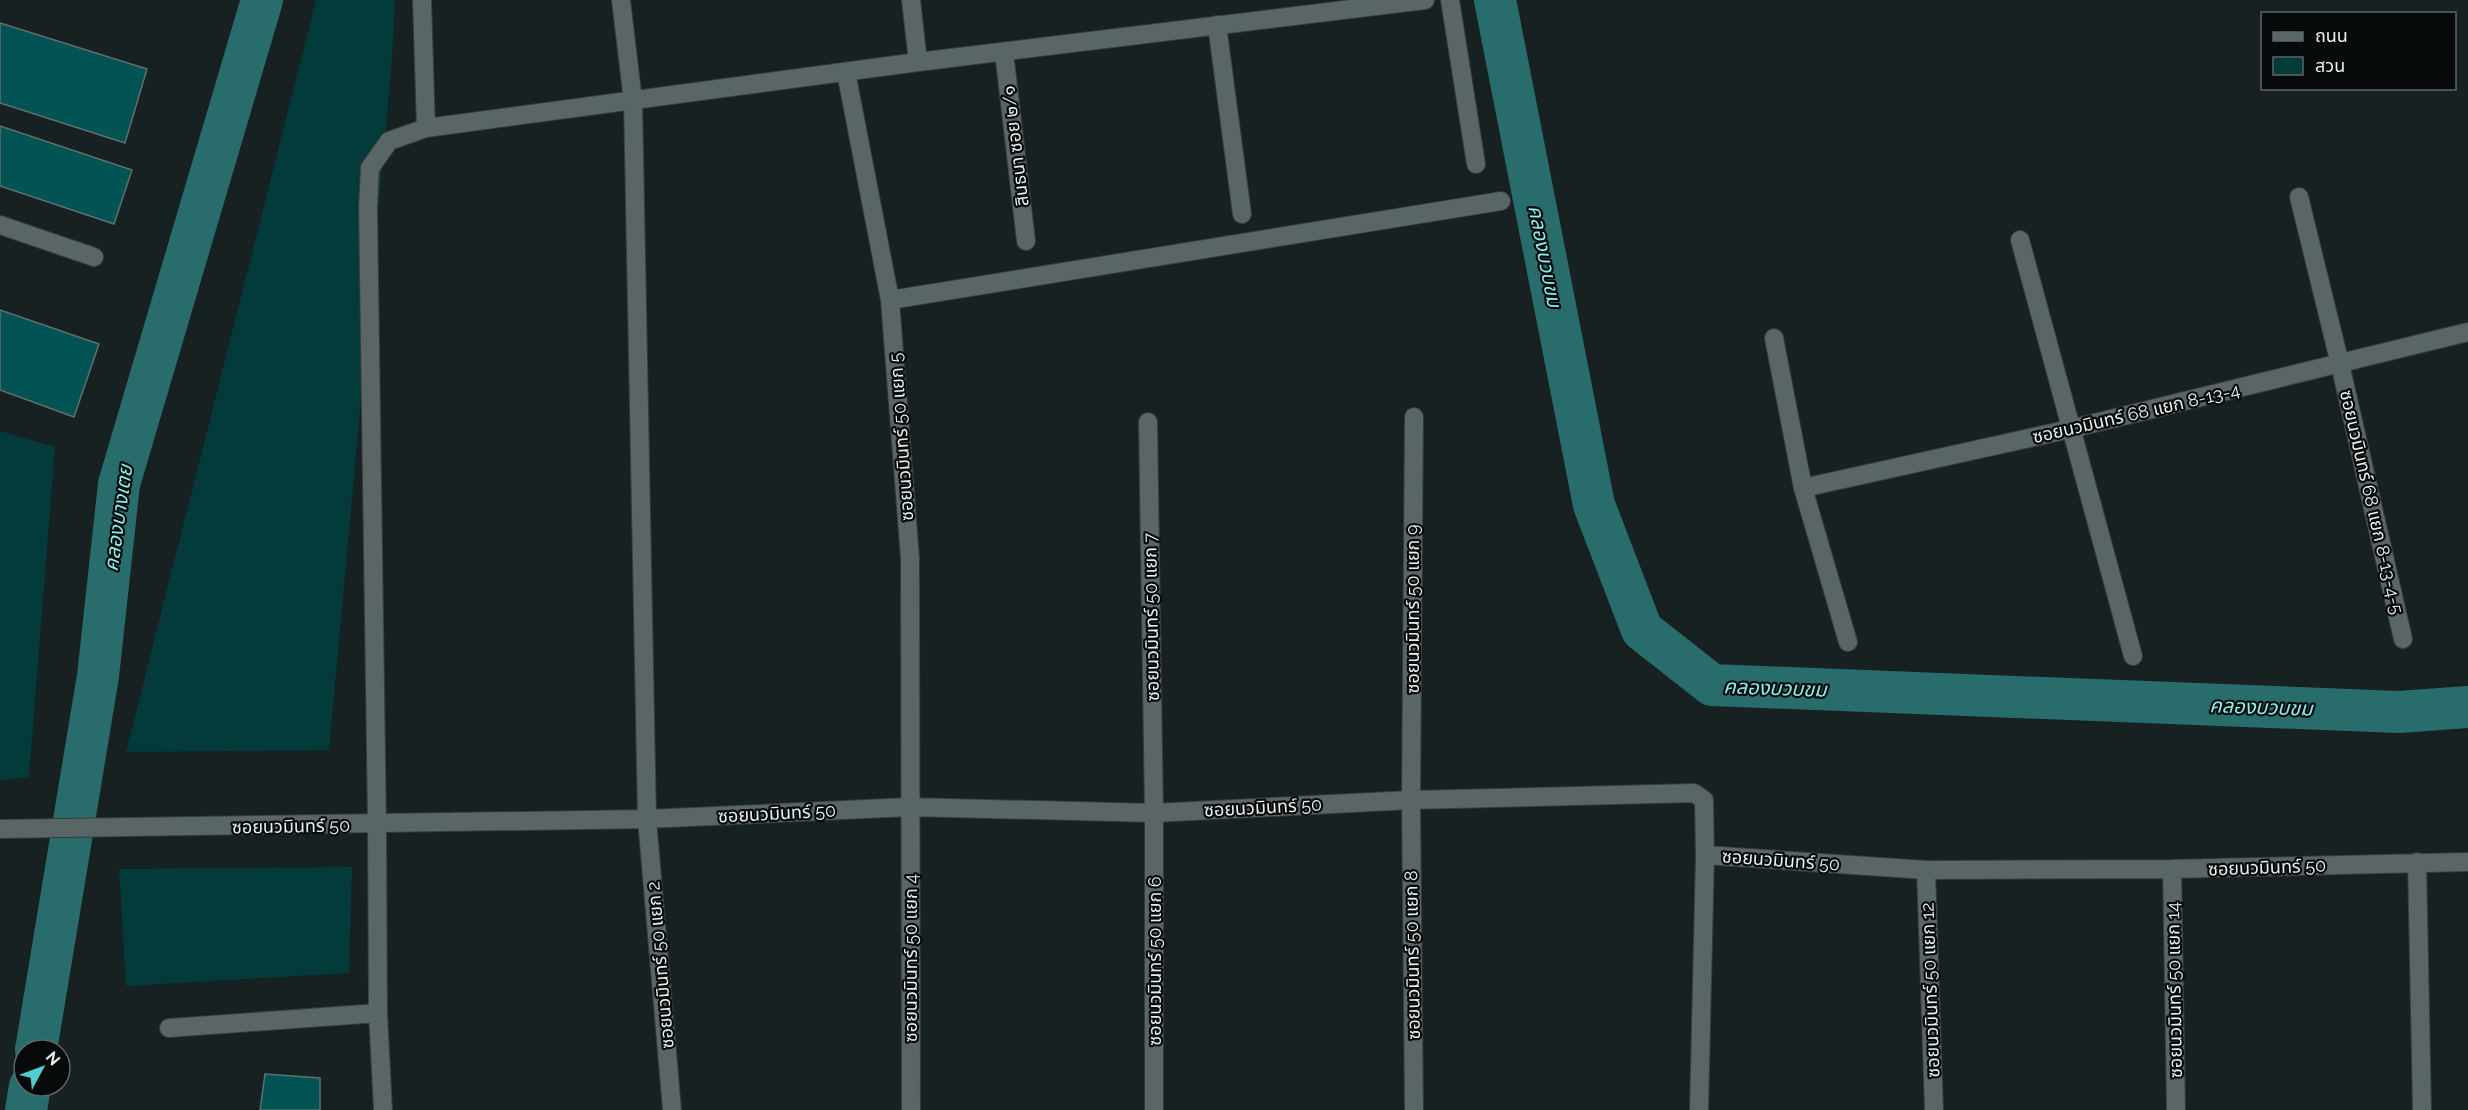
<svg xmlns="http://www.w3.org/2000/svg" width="2468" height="1110" viewBox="0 0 2468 1110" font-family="Raleway,'Noto Sans Thai',sans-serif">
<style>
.green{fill:#033a3a}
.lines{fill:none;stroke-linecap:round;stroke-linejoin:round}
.canal{stroke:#286d6c;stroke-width:42}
.building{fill:#025454;stroke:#636e6e;stroke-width:1.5}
.minor-casing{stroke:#363d3d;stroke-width:20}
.minor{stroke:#5a6565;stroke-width:18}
.labels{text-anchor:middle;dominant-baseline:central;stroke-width:4.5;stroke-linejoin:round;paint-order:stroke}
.street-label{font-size:18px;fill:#e8efee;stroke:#060a0a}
.water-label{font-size:20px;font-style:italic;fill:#88f1f0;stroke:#060a0a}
</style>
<rect width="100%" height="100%" fill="#172121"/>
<path class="green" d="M316,0H395L392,60L329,750L126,752Z
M0,431L55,447L29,777L0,780Z
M352,867L349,973L126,986L119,869Z"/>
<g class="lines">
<path class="canal" d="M1495,0L1594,505L1642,630L1712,685L2399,712L2468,707
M36,1050L98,676L119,484L262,0
M26,1110L30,1086"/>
</g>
<path class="building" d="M0,23L147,69L125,143L0,103Z
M0,126L132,170L114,224L0,186Z
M0,310L99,344L74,417L0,390Z
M265,1074L320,1078V1110H260Z"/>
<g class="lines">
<g class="minor-casing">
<path id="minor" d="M422,0L426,128
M621,0L633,101L647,819L672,1110
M911,0L918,62
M1450,0L1476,164
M1217,25L1242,214
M1004,52L1026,241
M846,72L890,300L910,558L911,1110
M2299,197L2340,364L2403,639
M0,225L94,257
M2020,240L2133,656
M890,300L1501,201
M1774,338L1803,488L1848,642
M1414,417L1411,800L1414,1110
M1148,422L1154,813V1110
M1803,488L2070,429L2468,332
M0,829L647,819L909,807L1154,813L1411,800L1694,793L1704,800L1705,855L1926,870L2172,869L2468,862
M2417,862L2422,1110
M2172,869L2176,1110
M1926,870L1934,1110
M169,1028L378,1013
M383,1110L378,1013L377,824L368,207L370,168L389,141L426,128L918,62L1425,0
M1699,1110L1705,855"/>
</g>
<use href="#minor" class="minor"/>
</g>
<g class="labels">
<g class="street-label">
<text transform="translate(1015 146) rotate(-97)">สินธนา ซอย ๒/๑</text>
<text transform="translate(2136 413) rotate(-13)">ซอยนวมินทร์ 68 แยก 8-13-4</text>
<text transform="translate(901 437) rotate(-94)">ซอยนวมินทร์ 50 แยก 5</text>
<text transform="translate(2372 502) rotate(77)">ซอยนวมินทร์ 68 แยก 8-13-4-5</text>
<text transform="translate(1412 609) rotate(-90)">ซอยนวมินทร์ 50 แยก 9</text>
<text transform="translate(1151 617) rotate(-91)">ซอยนวมินทร์ 50 แยก 7</text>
<text transform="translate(1263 807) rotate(-3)">ซอยนวมินทร์ 50</text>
<text transform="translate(777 813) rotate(-3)">ซอยนวมินทร์ 50</text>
<text transform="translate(291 826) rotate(-1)">ซอยนวมินทร์ 50</text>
<text transform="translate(1781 860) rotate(4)">ซอยนวมินทร์ 50</text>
<text transform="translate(2267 867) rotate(-2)">ซอยนวมินทร์ 50</text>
<text transform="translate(1412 955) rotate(-91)">ซอยนวมินทร์ 50 แยก 8</text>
<text transform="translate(910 958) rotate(-90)">ซอยนวมินทร์ 50 แยก 4</text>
<text transform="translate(1154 961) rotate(-90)">ซอยนวมินทร์ 50 แยก 6</text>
<text transform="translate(660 965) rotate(-95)">ซอยนวมินทร์ 50 แยก 2</text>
<text transform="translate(1930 990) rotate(-92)">ซอยนวมินทร์ 50 แยก 12</text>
<text transform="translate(2174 990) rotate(-91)">ซอยนวมินทร์ 50 แยก 14</text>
</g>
<g class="water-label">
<text transform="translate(1545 256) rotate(79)">คลองบวบขม</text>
<text transform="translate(118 518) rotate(-82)">คลองบางเตย</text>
<text transform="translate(1775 688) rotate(2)">คลองบวบขม</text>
<text transform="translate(2261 707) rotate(2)">คลองบวบขม</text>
</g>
</g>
<rect x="2261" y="12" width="195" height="78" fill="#060a0a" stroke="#606665" stroke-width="1.5"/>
<rect x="2273" y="32" width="30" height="9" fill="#5a6565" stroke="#606665" stroke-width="1.5"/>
<text x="2315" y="42" font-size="18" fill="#e8efee">ถนน</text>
<rect x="2273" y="57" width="30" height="18" fill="#033a3a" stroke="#606665" stroke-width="1.5"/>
<text x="2315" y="72" font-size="18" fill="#e8efee">สวน</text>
<g transform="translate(42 1068) rotate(49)"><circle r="28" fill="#060a0a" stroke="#606665" stroke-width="1.5"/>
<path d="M0-4.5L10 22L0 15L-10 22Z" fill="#52cdcd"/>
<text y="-9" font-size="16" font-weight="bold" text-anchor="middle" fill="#e8efee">N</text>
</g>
</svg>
